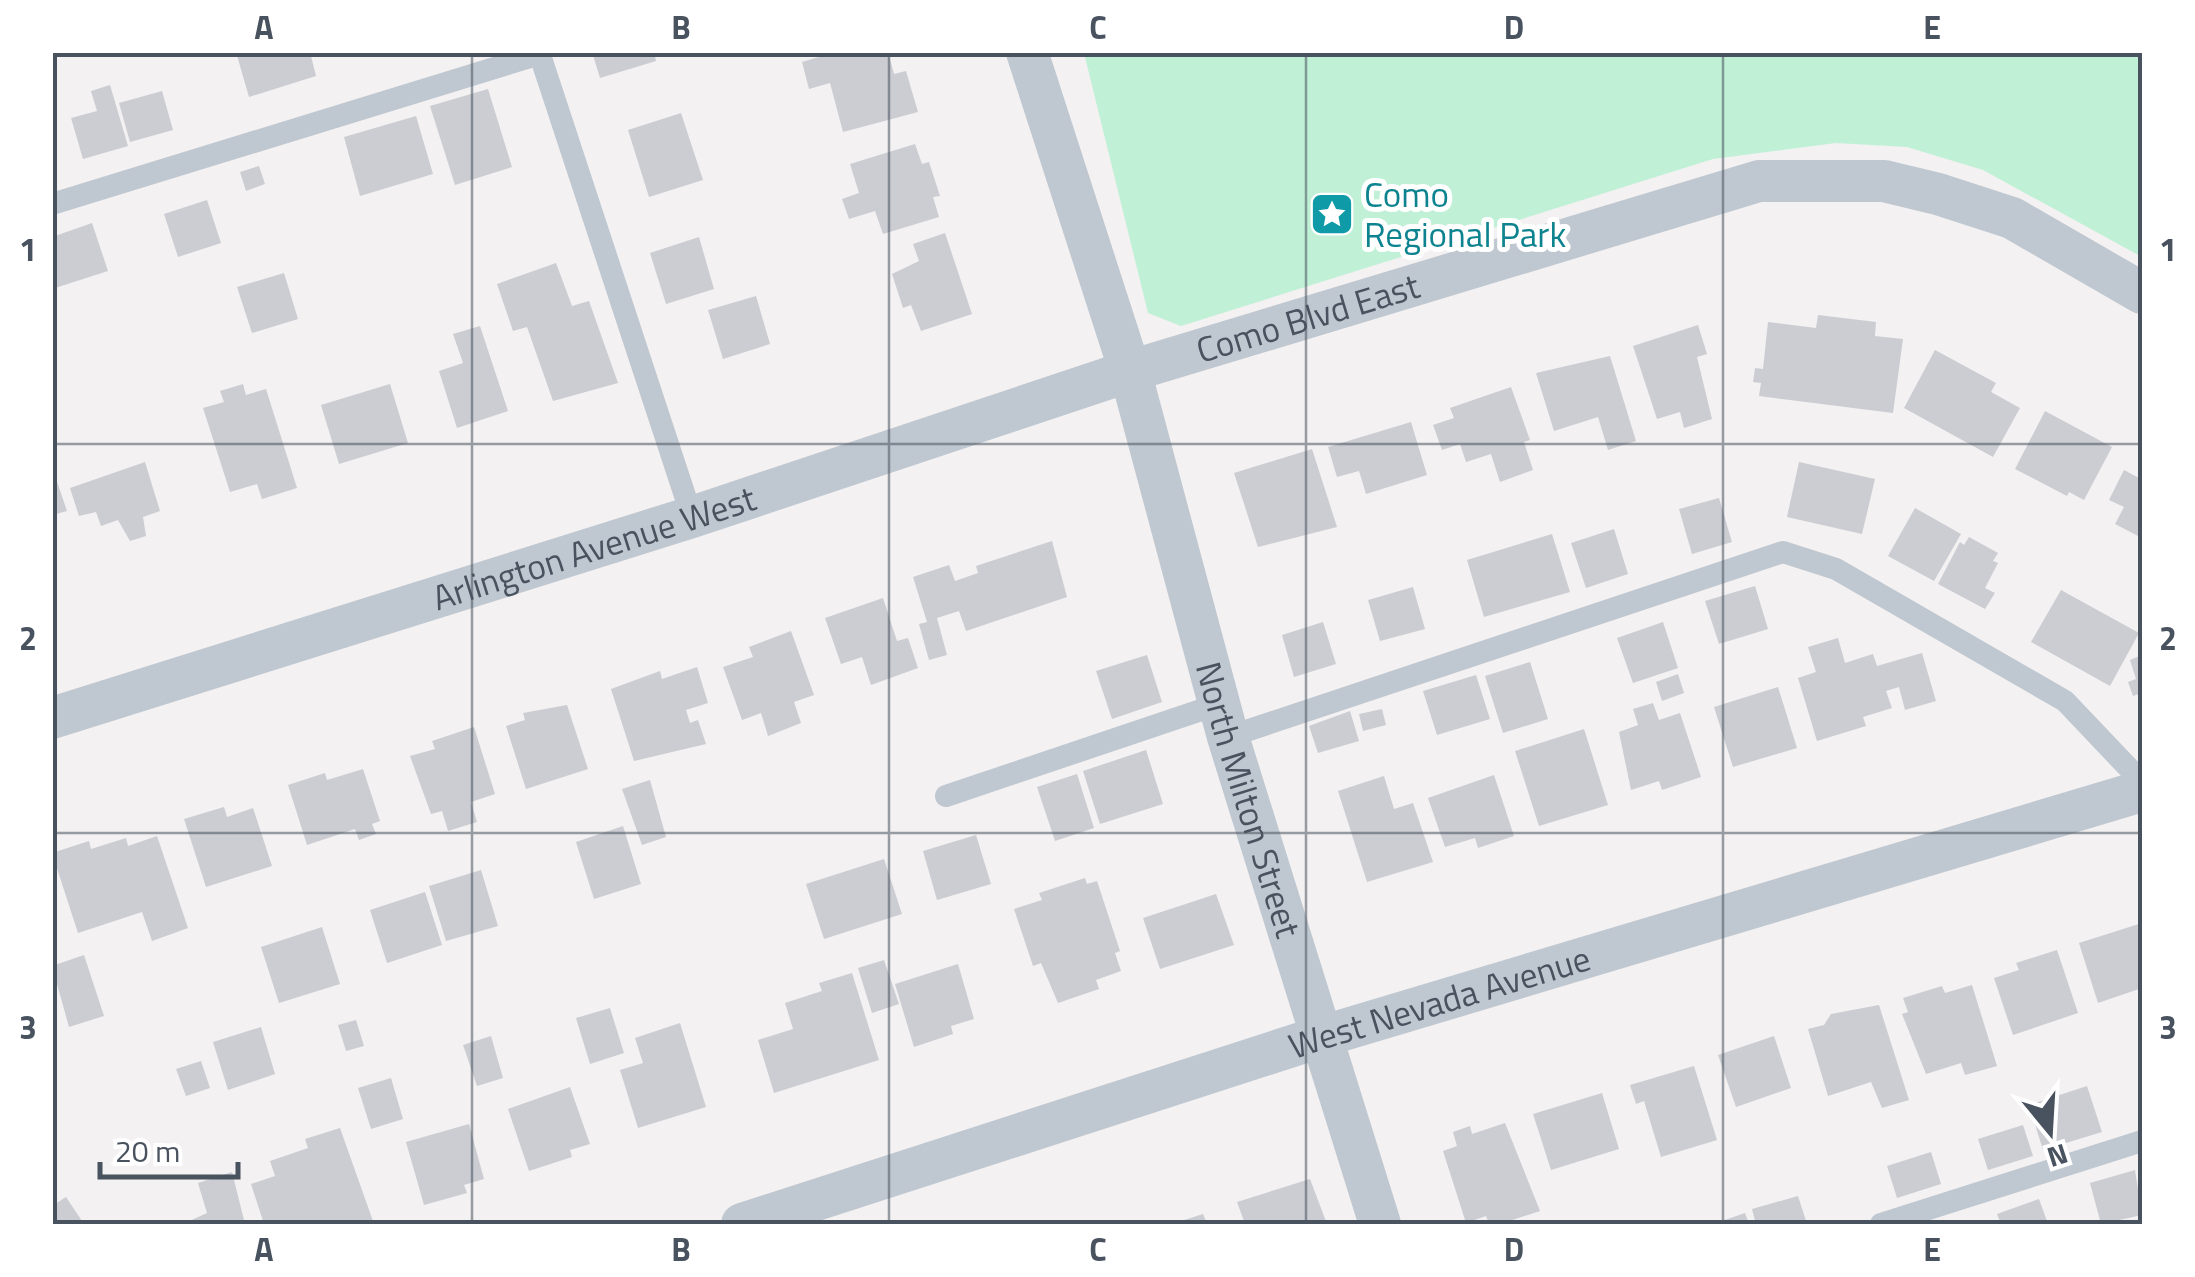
<svg xmlns="http://www.w3.org/2000/svg" width="2195" height="1277" viewBox="0 0 2195 1277" font-family="'Titillium Web',sans-serif">
<style>
.green{fill:#c0f0d6}
.building{fill:#cbcdd3}
.lines{fill:none;stroke-linecap:round;stroke-linejoin:round}
.lane{stroke:#bfc7d0;stroke-width:22}
.street{stroke:#bfc7d0;stroke-width:42}
.grid{fill:none;stroke:#49525f;stroke-width:2.5;stroke-opacity:0.55}
.labels{text-anchor:middle;dominant-baseline:central;stroke-width:10;stroke-linejoin:round;paint-order:stroke}
.culture-label{font-size:35px;fill:#0d838f;stroke:#fff;text-anchor:start}
.street-label{font-size:35px;fill:#49525f;stroke:#fff}
.neatline{fill:none;stroke:#49525f;stroke-width:4}
.grid-label{font-size:32px;text-anchor:middle;font-weight:bold;fill:#49525f}
</style>
<rect width="100%" height="100%" fill="#f3f1f1"/>
<path class="green" d="M1084,53H2142V257L1983,170L1907,147L1836,143L1713,159L1181,326L1148,313Z"/>
<path class="building" d="M236,52H310L316,76L249,97Z
M592,52H654L656,61L600,78Z
M836,52H888L894,74L906,71L918,112L843,132L830,83L809,89L802,62Z
M110,85L128,146L83,159L71,118L97,111L91,91Z
M488,89L512,167L455,185L430,106Z
M162,91L173,130L130,142L119,103Z
M681,113L703,180L649,197L628,130Z
M416,116L433,174L360,196L344,137Z
M915,144L922,164L929,162L940,196L933,197L939,217L883,234L875,211L849,219L842,199L859,193L850,164Z
M259,166L265,184L246,191L240,172Z
M207,200L221,243L178,257L164,214Z
M92,223L108,271L55,288L52,237Z
M945,233L972,314L921,331L911,305L903,308L892,274L919,261L913,244Z
M699,237L714,289L666,304L650,253Z
M556,263L572,306L589,301L618,383L553,401L527,327L513,331L497,284Z
M284,273L298,319L252,333L237,287Z
M756,296L770,344L723,359L708,310Z
M1818,315L1876,322L1875,336L1903,339L1893,413L1759,396L1761,383L1753,382L1755,368L1763,369L1768,322L1816,328Z
M1698,325L1707,354L1697,357L1712,419L1684,428L1680,412L1657,419L1633,346Z
M480,326L508,411L457,428L439,371L463,363L453,334Z
M1935,350L1996,383L1991,392L2020,408L1993,457L1904,408Z
M1610,356L1636,441L1608,450L1598,417L1554,431L1536,373Z
M243,384L246,395L266,389L297,488L262,499L257,484L230,492L203,408L224,402L220,391Z
M390,384L408,443L339,464L321,405Z
M1511,387L1530,440L1524,442L1533,470L1500,482L1491,454L1466,462L1460,444L1442,450L1433,425L1454,418L1450,408Z
M2045,411L2112,447L2084,500L2069,492L2067,496L2015,469Z
M1411,422L1427,475L1366,494L1359,471L1337,477L1328,447Z
M1312,449L1337,527L1258,547L1234,473Z
M145,462L160,511L143,517L146,536L130,541L118,520L101,526L96,512L79,516L70,488Z
M1799,462L1875,479L1862,534L1787,517Z
M52,467L67,511L52,515Z
M2124,470L2139,478L2142,472V538L2115,524L2124,507L2109,500Z
M1719,498L1732,542L1692,554L1679,509Z
M1915,508L1961,534L1934,581L1888,556Z
M1614,529L1628,574L1586,588L1571,543Z
M1552,534L1570,592L1484,617L1467,560Z
M1969,537L1998,553L1993,561L1998,563L1985,588L1995,593L1985,609L1938,584L1960,542L1964,545Z
M1052,541L1067,597L966,631L959,611L937,618L947,655L929,660L919,624L927,622L913,577L949,565L955,581L978,573L976,566Z
M1755,586L1768,629L1719,644L1705,601Z
M1413,587L1425,629L1380,641L1368,600Z
M2061,590L2139,633L2110,686L2031,642Z
M883,598L897,641L908,638L918,668L871,685L862,657L841,664L825,618Z
M1323,622L1336,664L1294,677L1282,635Z
M1663,622L1678,668L1633,683L1617,638Z
M791,631L814,695L794,702L801,723L768,736L761,713L742,720L723,667L753,657L749,647Z
M1838,638L1845,663L1873,654L1877,666L1922,653L1936,701L1905,710L1899,687L1886,691L1892,708L1863,717L1866,726L1817,741L1798,678L1816,672L1808,647Z
M1147,655L1162,702L1112,719L1096,671Z
M2142,655V693L2133,696L2128,682L2136,679L2130,660Z
M1530,662L1548,719L1503,733L1485,676Z
M697,667L708,703L686,710L690,723L698,720L706,744L634,761L611,689L660,671L662,679Z
M1678,674L1684,693L1662,701L1656,682Z
M1476,675L1490,719L1437,735L1423,691Z
M1778,687L1797,748L1733,767L1714,707Z
M1653,703L1659,720L1680,713L1701,777L1662,790L1659,781L1631,790L1619,732L1638,725L1633,709Z
M567,705L588,769L526,789L506,726L525,720L523,713Z
M1382,709L1386,725L1363,731L1359,714Z
M1350,711L1359,741L1318,753L1309,726Z
M474,727L495,794L471,802L477,822L448,831L442,811L431,814L410,756L435,749L432,741Z
M1584,729L1608,805L1539,826L1515,751Z
M1146,750L1163,804L1100,824L1083,771Z
M363,769L380,821L372,824L376,834L359,840L355,829L307,845L288,785L325,773L327,780Z
M1077,774L1094,828L1055,841L1037,787Z
M1494,775L1514,836L1478,848L1475,838L1445,847L1428,798Z
M1384,776L1394,809L1413,803L1433,862L1367,882L1338,791Z
M650,780L666,837L642,845L622,789Z
M224,807L227,817L253,808L272,866L206,887L184,819Z
M623,826L641,884L594,899L576,842Z
M976,835L991,884L937,900L923,851Z
M157,836L188,928L152,941L142,912L78,933L52,853L89,841L91,849L126,838L128,846Z
M884,859L902,914L824,939L806,884Z
M481,870L498,926L446,941L429,886Z
M1085,878L1087,884L1097,881L1120,951L1115,953L1121,971L1096,980L1099,989L1058,1003L1041,963L1033,966L1014,909L1042,900L1039,893Z
M425,892L442,945L387,963L370,910Z
M1216,894L1234,945L1160,969L1143,918Z
M2142,923V988L2098,1003L2079,943Z
M322,927L340,984L279,1003L261,947Z
M2057,950L2078,1013L2013,1035L1994,978L2019,970L2016,963Z
M84,955L104,1016L69,1027L52,966Z
M884,960L899,1004L872,1013L858,968Z
M958,964L974,1019L951,1026L953,1034L914,1047L895,984Z
M852,973L879,1060L774,1093L758,1040L793,1029L785,1003L822,991L819,983Z
M1972,985L1997,1066L1965,1075L1961,1063L1926,1074L1902,1014L1908,1012L1903,998L1942,986L1945,993Z
M1879,1005L1909,1100L1882,1108L1871,1082L1828,1096L1808,1029L1824,1025L1831,1014Z
M610,1008L624,1053L590,1064L576,1018Z
M356,1020L364,1046L346,1051L338,1025Z
M680,1023L706,1107L638,1128L620,1070L643,1063L635,1038Z
M261,1027L275,1074L228,1090L213,1042Z
M491,1036L503,1078L477,1086L463,1045Z
M1774,1036L1791,1088L1736,1107L1718,1055Z
M201,1061L210,1088L186,1096L176,1069Z
M1694,1066L1717,1140L1661,1157L1644,1101L1636,1104L1630,1085Z
M391,1078L403,1119L371,1129L358,1088Z
M2087,1086L2102,1132L2043,1150L2029,1105Z
M570,1087L590,1144L570,1150L572,1157L529,1171L508,1109Z
M1602,1093L1619,1149L1551,1170L1533,1114Z
M1505,1123L1540,1211L1500,1224H1489L1486,1216L1466,1223L1443,1151L1457,1146L1453,1132L1470,1126L1472,1134Z
M469,1124L484,1179L464,1185L467,1193L424,1205L406,1142Z
M2023,1125L2033,1156L1988,1170L1978,1139Z
M340,1128L374,1224H264L251,1184L275,1176L270,1161L308,1148L305,1139Z
M1931,1152L1941,1184L1897,1198L1887,1166Z
M2135,1170L2142,1215L2101,1224L2090,1183Z
M232,1172L245,1224H183L207,1213L198,1183Z
M1310,1179L1327,1224H1245L1237,1202Z
M1798,1196L1807,1224H1756L1752,1209Z
M66,1197L84,1224H52V1206Z
M2039,1199L2048,1224H2001L1997,1214Z
M1745,1213L1749,1224H1713Z
M1203,1214L1207,1224H1172Z"/>
<g class="lines">
<path class="lane" d="M539,52L692,517
M52,204L540,54
M1228,737L1783,552L1836,569L2065,701L2142,782
M946,796L1219,704
M1881,1224L2142,1141"/>
<g class="street">
<path id="s1" d="M1027,52L1130,371L1228,737L1380,1224"/>
<path id="s2" d="M52,718L692,517L1130,371L1759,181H1884L1938,194L2012,218L2142,293"/>
<path id="s3" d="M742,1224L1320,1037L2142,791"/>
</g>
</g>
<path class="grid" d="M472,52V1224M889,52V1224M1306,52V1224M1723,52V1224M52,444H2142M52,833H2142"/>
<defs>
<g id="sight-square" transform="scale(2.25)"><rect x="-9" y="-9" width="18" height="18" rx="4" fill="#0f9aa8" stroke="#fff"/><path d="M0-6L1.8-2.2L6-1.7L2.9 1.2L3.7 5.4L0 3.3L-3.7 5.4L-2.9 1.2L-6-1.7L-1.8-2.2Z" fill="#fff"/></g>
</defs>
<g fill-rule="evenodd">
<use href="#sight-square" x="1332" y="214"/>
</g>
<g class="labels">
<g class="culture-label">
<text x="1364" y="194">Como<tspan x="1364" dy="40">Regional Park</tspan></text>
</g>
<g class="street-label">
<text stroke="none"><textPath href="#s2" startOffset="1318">Como Blvd East</textPath></text>
<text stroke="none"><textPath href="#s2" startOffset="568">Arlington Avenue West</textPath></text>
<text stroke="none"><textPath href="#s1" startOffset="780">North Milton Street</textPath></text>
<text stroke="none"><textPath href="#s3" startOffset="732">West Nevada Avenue</textPath></text>
</g>
</g>
<rect width="2195" height="1277" fill="none" stroke="#ffffff" stroke-width="110"/>
<g transform="translate(2050 1132) rotate(162)" stroke="#ffffff" stroke-width="8" paint-order="stroke">
<path d="M0-8L18 38L0 25L-18 38Z" fill="#49525f"/>
<text y="-15" font-size="28" font-weight="bold" text-anchor="middle" fill="#49525f">N</text>
</g>
<path d="M100 1162v15h138v-15" fill="none" stroke="#49525f" stroke-width="5"/>
<text x="115" y="1162" font-size="30" fill="#49525f" stroke="#ffffff" stroke-width="8" paint-order="stroke">20 m</text>
<rect x="55" y="55" width="2085" height="1167" class="neatline"/>
<g class="grid-label">
<text x="264" y="39">A</text>
<text x="681" y="39">B</text>
<text x="1098" y="39">C</text>
<text x="1514" y="39">D</text>
<text x="1932" y="39">E</text>
<text x="28" y="261">1</text>
<text x="2168" y="261">1</text>
<text x="28" y="650">2</text>
<text x="2168" y="650">2</text>
<text x="28" y="1039">3</text>
<text x="2168" y="1039">3</text>
<text x="264" y="1261">A</text>
<text x="681" y="1261">B</text>
<text x="1098" y="1261">C</text>
<text x="1514" y="1261">D</text>
<text x="1932" y="1261">E</text>
</g>
</svg>
